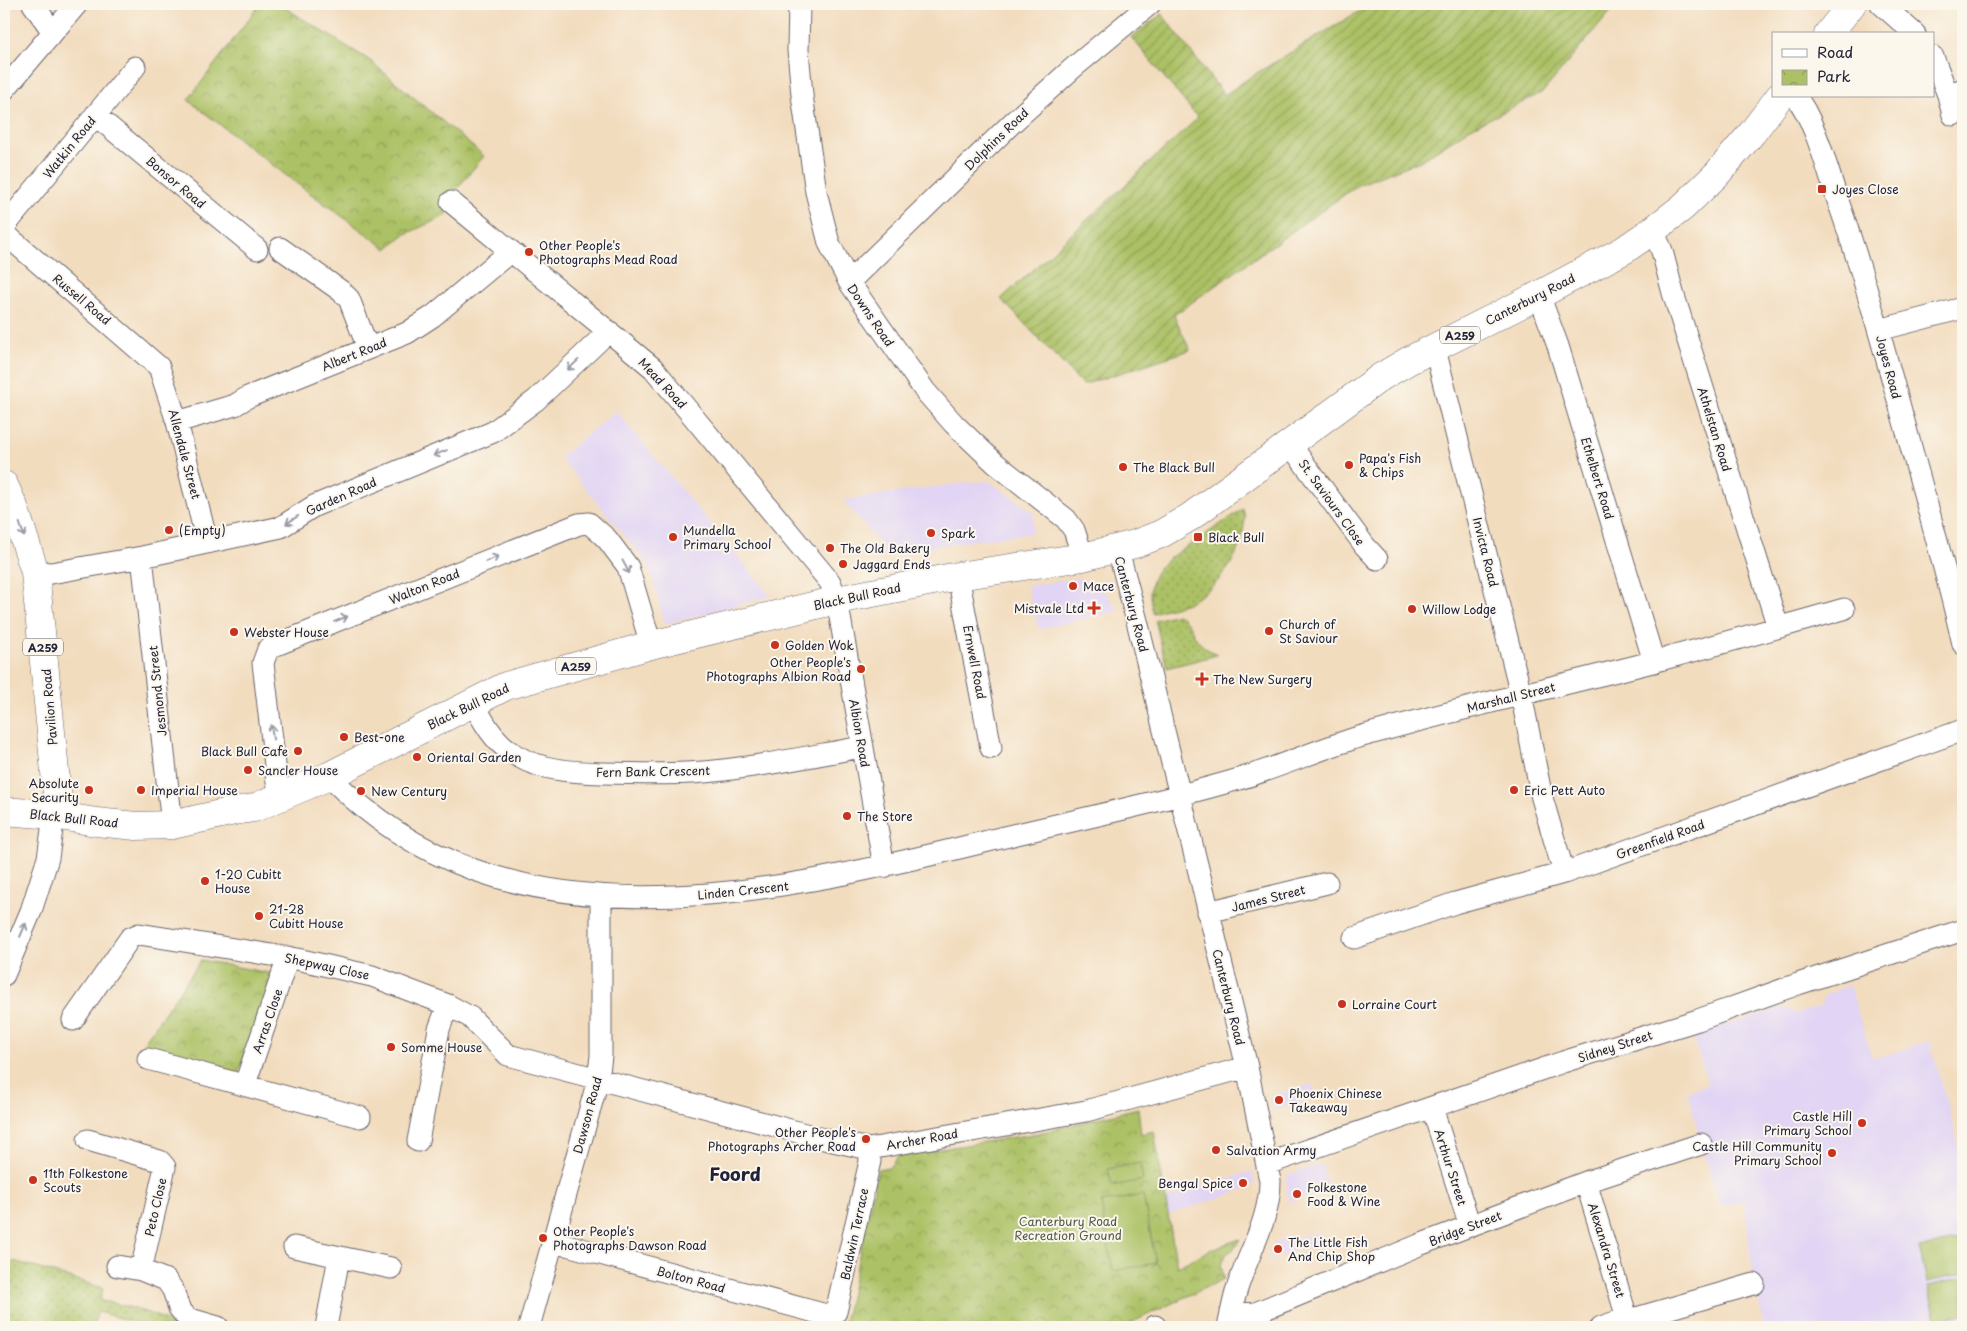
<svg xmlns="http://www.w3.org/2000/svg" width="1967" height="1331" viewBox="0 0 1967 1331" font-family="'Playpen Sans',sans-serif">
<style>
.built{fill:#e1d4f4}
.grass{fill:url(#grass-dots);stroke:#677250}
.park{fill:url(#park-crowns);stroke:#677250}
.garden{fill:url(#garden-furrows);stroke:#677250}
.pitch{fill:#acc165;stroke:#677250}
.lines{fill:none;stroke-linecap:round;stroke-linejoin:round}
.minor-casing{stroke:#6b6369;stroke-width:23}
.highway-casing{stroke:#6b6369;stroke-width:29}
.minor{stroke:#fff;stroke-width:21}
.highway{stroke:#fff;stroke-width:28}
.oneway{stroke:#9c9ca7}
.poi-dot{fill:#c8321e;stroke:#fbf7ec;stroke-width:2}
.labels{text-anchor:middle;dominant-baseline:central;stroke-width:4;stroke-linejoin:round;paint-order:stroke}
.shield{fill:#fbf7ec;stroke:#636270;stroke-width:1}
.shield-label{font-size:11px;font-weight:bold;fill:#22223b}
.street-label{font-size:12px;fill:#22223b;stroke:#fbf7ec}
.poi-label{font-size:12px;fill:#22223b;stroke:#fbf7ec;text-anchor:start}
.park-label{font-size:12px;fill:#525a4a;stroke:#fbf7ec}
.district-label{font-size:18px;font-weight:bold;fill:#22223b;stroke:#fbf7ec}
</style>
<defs>
<pattern id="grass-dots" width="8" height="8" patternUnits="userSpaceOnUse" patternTransform="scale(1.25)"><rect width="8" height="8" fill="#acc165"/><path d="M2 2h.1M6 6h.1" fill="none" stroke="#8c9c54" stroke-width="1.8" stroke-linecap="round"/></pattern>
<pattern id="park-crowns" width="20" height="18" patternUnits="userSpaceOnUse" patternTransform="scale(1.25)"><rect width="20" height="18" fill="#acc165"/><path d="M2 6a3 3 0 1 1 6 0M12 15a3 3 0 1 1 6 0" fill="none" stroke="#8c9c54"/></pattern>
<pattern id="garden-furrows" width="10" height="10" patternUnits="userSpaceOnUse" patternTransform="scale(1.25)"><rect width="10" height="10" fill="#acc165"/><path d="M-1 1l2-2M0 10L10 0M9 11l2-2" fill="none" stroke="#8c9c54"/></pattern>
</defs>
<rect width="100%" height="100%" fill="#fbf7ec"/>
<filter id="ink" filterUnits="userSpaceOnUse"><feTurbulence type="fractalNoise" baseFrequency=".02" numOctaves="2"/><feDisplacementMap in="SourceGraphic" scale="10" xChannelSelector="R" yChannelSelector="G"/><feConvolveMatrix kernelMatrix="1 2 1 2 8 2 1 2 1" color-interpolation-filters="sRGB"/></filter>
<filter id="wash" filterUnits="userSpaceOnUse"><feTurbulence type="fractalNoise" baseFrequency=".0096" numOctaves="4" result="noise"/><feDisplacementMap in="SourceGraphic" scale="20" xChannelSelector="R" yChannelSelector="G"/><feGaussianBlur stdDeviation="1.12" result="paint"/><feColorMatrix in="noise" values="0 0 0 0 0 0 0 0 0 0 0 0 0 0 0 0 0 1.4 0 .05"/><feComposite in="paint" operator="in"/></filter>
<g filter="url(#wash)">
<rect width="100%" height="100%" fill="#f2dcbe"/>
<path class="built" d="M616,411L771,596L665,624L649,566L560,457Z
M989,481L1034,513L1032,533L886,552L843,500L956,484Z
M1078,578L1099,588L1109,597L1119,611L1039,629L1027,586Z
M1849,985L1873,1059L1930,1041L1963,1162V1327H1764L1754,1284L1744,1201L1721,1207L1701,1144L1688,1092L1708,1084L1693,1035L1784,1007L1797,1014L1820,1006L1825,995Z
M1312,1084L1316,1098L1273,1111L1269,1096Z
M1321,1164L1330,1193L1288,1202L1286,1177L1289,1174Z
M1253,1171L1254,1186L1168,1215L1165,1199Z
M1321,1232L1322,1241L1267,1261L1275,1242Z"/>
<path class="grass" d="M1243,509C1247,520 1243,529 1241,539C1234,567 1213,591 1187,603C1176,607 1164,609 1153,613C1142,572 1164,561 1194,542L1197,546L1205,541L1203,536Z
M1177,614C1192,622 1190,632 1200,643C1204,648 1212,651 1217,655L1167,668L1155,620Z
M14,1261L103,1288L100,1301C115,1302 166,1316 175,1327H151L98,1312L92,1327H4V1279Z"/>
<path class="park" d="M260,4H279L369,60L484,156L442,207L447,215L402,236L387,249L296,183L188,100Z
M201,960L274,974L237,1077L138,1051Z
M1138,1108L1141,1134L1154,1131L1177,1267L1214,1248L1240,1239L1234,1249L1226,1254L1221,1265L1224,1279L1122,1327H842L847,1311L878,1169L889,1168L898,1156L1039,1133Z"/>
<path class="garden" d="M1371,4H1617L1543,92L1469,129L1420,161L1358,185L1174,315L1190,350L1083,385L1001,299L1198,118L1131,37L1162,14L1224,95L1255,74Z"/>
<path class="pitch" d="M1140,1163L1143,1180L1112,1186L1108,1169Z
M1143,1195L1156,1263L1113,1271L1101,1203Z
M1963,1238V1274L1927,1282L1919,1248Z
M1963,1278V1314L1936,1320L1928,1286Z"/>
</g>
<g filter="url(#ink)">
<g class="lines">
<g class="minor-casing">
<path id="minor" d="M33,4L53,32
M799,4L798,50L802,95L816,192L829,243L849,282L925,391L954,424L995,463L1066,519L1074,530L1083,557
M1881,4L1915,34
M1933,57L1948,95
M4,90L77,4
M1795,96C1814,117 1828,172 1838,201C1865,278 1886,357 1908,436C1927,505 1947,574 1963,644
M95,115L257,249
M1953,115L1948,95L1963,89
M451,202L653,368L830,582L837,600L884,867
M4,227L135,67
M1653,230L1662,251L1673,293L1778,627
M4,233L159,367L177,422L207,542
M280,248L341,291L349,299L368,348
M849,282L1012,123L1073,68L1150,4
M1539,295L1558,346L1654,662
M1879,330L1963,308
M1435,349L1521,694L1542,798L1564,873
M177,422L235,405L248,397L407,333L433,316L511,251
M1289,443L1365,546L1377,559
M1118,550L1137,621L1247,1067L1270,1181C1270,1220 1248,1253 1237,1289C1233,1301 1231,1315 1228,1327
M142,557L172,825
M35,572L51,573L142,557L281,527L314,506L493,432L536,400L609,331
M958,576L991,748
M473,702C486,728 499,749 527,761C550,771 578,772 602,773C642,774 684,775 724,770C770,765 816,755 862,747
M329,776C504,957 769,895 984,842C1069,821 1155,804 1239,779C1280,767 1319,749 1359,737C1456,709 1555,687 1652,662C1717,645 1780,627 1844,609
M283,797L277,782L263,663L268,649L276,645L579,524L589,523L607,539L628,567L651,645
M1208,912L1327,883
M1354,938L1455,903L1564,873L1963,730
M4,975L31,911L48,858L54,815
M73,1020L130,938L139,934L297,959L372,976L448,1005L470,1017L508,1055L824,1139L869,1149L1086,1111L1247,1067
M148,1059L360,1117
M245,1084L288,957
M1432,1108L1470,1226
M88,1140L160,1161L165,1167L141,1270L166,1280L173,1290L179,1308L187,1318L218,1327
M418,1141L439,1029L448,1005
M1267,1164L1563,1062L1698,1020L1798,984L1963,930
M1586,1182L1627,1318
M552,1241L830,1316L836,1312L870,1161L869,1149
M294,1247L391,1268
M117,1266L141,1270
M1231,1312L1253,1314L1419,1245L1586,1182L1701,1144
M1155,1326L1156,1327
M326,1327L339,1257
M529,1327L598,1080L601,1056V897
M1601,1327L1627,1318H1636L1754,1284"/>
</g>
<g class="highway-casing">
<path id="highway" d="M1828,34L1852,4
M4,485L14,507L35,572L57,792L54,815
M4,811L54,815L96,822L136,826L172,825L234,811L254,808L329,776L506,686L651,645L837,600L958,576L1083,557L1135,544L1161,534L1190,517L1381,377L1408,361L1539,295L1624,250L1653,230L1683,207L1717,174L1752,133L1780,96"/>
</g>
<use href="#minor" class="minor"/>
<use href="#highway" class="highway"/>
</g>
<defs><path id="oneway-shaft" d="M-6 0H5M1.5-3L5.5 0L1.5 3" fill="none" stroke-width="1.6" stroke-linecap="round" stroke-linejoin="round" transform="scale(1.25)"/></defs>
<g class="oneway">
<use href="#oneway-shaft" transform="translate(573 365) rotate(137)"/>
<use href="#oneway-shaft" transform="translate(440 453) rotate(158)"/>
<use href="#oneway-shaft" transform="translate(292 520) rotate(147)"/>
<use href="#oneway-shaft" transform="translate(22 530) rotate(72)"/>
<use href="#oneway-shaft" transform="translate(492 559) rotate(-22)"/>
<use href="#oneway-shaft" transform="translate(626 567) rotate(62)"/>
<use href="#oneway-shaft" transform="translate(341 619) rotate(-22)"/>
<use href="#oneway-shaft" transform="translate(272 732) rotate(-98)"/>
<use href="#oneway-shaft" transform="translate(23 930) rotate(-67)"/>
</g>
</g>
<g class="poi-dot">
<rect x="1817" y="184" width="10" height="10" rx="2.5"/>
<circle cx="529" cy="252" r="5"/>
<circle cx="1349" cy="465" r="5"/>
<circle cx="1123" cy="467" r="5"/>
<circle cx="169" cy="530" r="5"/>
<circle cx="931" cy="533" r="5"/>
<circle cx="673" cy="537" r="5"/>
<rect x="1193" y="532" width="10" height="10" rx="2.5"/>
<circle cx="830" cy="548" r="5"/>
<circle cx="843" cy="564" r="5"/>
<circle cx="1073" cy="586" r="5"/>
<path d="M1091.5 600.5h5v5h5v5h-5v5h-5v-5h-5v-5h5z"/>
<circle cx="1412" cy="609" r="5"/>
<circle cx="1269" cy="631" r="5"/>
<circle cx="234" cy="632" r="5"/>
<circle cx="775" cy="645" r="5"/>
<circle cx="861" cy="669" r="5"/>
<path d="M1199.5 671.5h5v5h5v5h-5v5h-5v-5h-5v-5h5z"/>
<circle cx="344" cy="737" r="5"/>
<circle cx="298" cy="751" r="5"/>
<circle cx="417" cy="757" r="5"/>
<circle cx="248" cy="770" r="5"/>
<circle cx="89" cy="790" r="5"/>
<circle cx="141" cy="790" r="5"/>
<circle cx="1514" cy="790" r="5"/>
<circle cx="361" cy="791" r="5"/>
<circle cx="847" cy="816" r="5"/>
<circle cx="205" cy="881" r="5"/>
<circle cx="259" cy="916" r="5"/>
<circle cx="1342" cy="1004" r="5"/>
<circle cx="391" cy="1047" r="5"/>
<circle cx="1279" cy="1100" r="5"/>
<circle cx="1862" cy="1123" r="5"/>
<circle cx="866" cy="1139" r="5"/>
<circle cx="1216" cy="1150" r="5"/>
<circle cx="1832" cy="1153" r="5"/>
<circle cx="33" cy="1180" r="5"/>
<circle cx="1243" cy="1183" r="5"/>
<circle cx="1297" cy="1194" r="5"/>
<circle cx="543" cy="1238" r="5"/>
<circle cx="1278" cy="1249" r="5"/>
</g>
<g class="labels">
<g class="shield">
<rect x="1440" y="326.5" width="40" height="17" rx="4"/>
<rect x="23" y="638.5" width="40" height="17" rx="4"/>
<rect x="556" y="657.5" width="40" height="17" rx="4"/>
</g>
<g class="shield-label">
<text x="1460" y="335">A259</text>
<text x="43" y="647">A259</text>
<text x="576" y="666">A259</text>
</g>
<g class="street-label">
<text transform="translate(996 139) rotate(-44)">Dolphins Road</text>
<text transform="translate(69 147) rotate(-51)">Watkin Road</text>
<text transform="translate(176 182) rotate(40)">Bonsor Road</text>
<text transform="translate(82 299) rotate(40)">Russell Road</text>
<text transform="translate(1530 299) rotate(-27)">Canterbury Road</text>
<text transform="translate(871 315) rotate(56)">Downs Road</text>
<text transform="translate(354 354) rotate(-22)">Albert Road</text>
<text transform="translate(1889 367) rotate(75)">Joyes Road</text>
<text transform="translate(663 383) rotate(47)">Mead Road</text>
<text transform="translate(1715 429) rotate(73)">Athelstan Road</text>
<text transform="translate(185 454) rotate(75)">Allendale Street</text>
<text transform="translate(1598 478) rotate(73)">Ethelbert Road</text>
<text transform="translate(341 496) rotate(-24)">Garden Road</text>
<text transform="translate(1332 502) rotate(54)">St. Saviours Close</text>
<text transform="translate(1486 552) rotate(76)">Invicta Road</text>
<text transform="translate(424 586) rotate(-22)">Walton Road</text>
<text transform="translate(857 596) rotate(-12)">Black Bull Road</text>
<text transform="translate(1132 604) rotate(75)">Canterbury Road</text>
<text transform="translate(975 662) rotate(79)">Ernwell Road</text>
<text transform="translate(157 691) rotate(-96)">Jesmond Street</text>
<text transform="translate(1511 697) rotate(-14)">Marshall Street</text>
<text transform="translate(468 706) rotate(-26)">Black Bull Road</text>
<text transform="translate(49 707) rotate(-95)">Pavilion Road</text>
<text transform="translate(860 733) rotate(80)">Albion Road</text>
<text transform="translate(653 771) rotate(-1)">Fern Bank Crescent</text>
<text transform="translate(74 818) rotate(6)">Black Bull Road</text>
<text transform="translate(1660 839) rotate(-20)">Greenfield Road</text>
<text transform="translate(743 890) rotate(-6)">Linden Crescent</text>
<text transform="translate(1268 898) rotate(-14)">James Street</text>
<text transform="translate(327 966) rotate(12)">Shepway Close</text>
<text transform="translate(1229 997) rotate(76)">Canterbury Road</text>
<text transform="translate(267 1021) rotate(-71)">Arras Close</text>
<text transform="translate(1615 1046) rotate(-18)">Sidney Street</text>
<text transform="translate(587 1115) rotate(-75)">Dawson Road</text>
<text transform="translate(922 1139) rotate(-10)">Archer Road</text>
<text transform="translate(1451 1167) rotate(72)">Arthur Street</text>
<text transform="translate(155 1207) rotate(-77)">Peto Close</text>
<text transform="translate(1465 1228) rotate(-21)">Bridge Street</text>
<text transform="translate(854 1234) rotate(-78)">Baldwin Terrace</text>
<text transform="translate(1607 1250) rotate(73)">Alexandra Street</text>
<text transform="translate(691 1279) rotate(15)">Bolton Road</text>
</g>
<g class="poi-label">
<text x="1832" y="189">Joyes Close</text>
<text x="539" y="245">Other People's<tspan x="539" dy="14">Photographs Mead Road</tspan></text>
<text x="1359" y="458">Papa's Fish<tspan x="1359" dy="14">&amp; Chips</tspan></text>
<text x="1133" y="467">The Black Bull</text>
<text x="179" y="530">(Empty)</text>
<text x="683" y="530">Mundella<tspan x="683" dy="14">Primary School</tspan></text>
<text x="941" y="533">Spark</text>
<text x="1208" y="537">Black Bull</text>
<text x="840" y="548">The Old Bakery</text>
<text x="853" y="564">Jaggard Ends</text>
<text x="1083" y="586">Mace</text>
<text x="1084" y="608" text-anchor="end">Mistvale Ltd</text>
<text x="1422" y="609">Willow Lodge</text>
<text x="1279" y="624">Church of<tspan x="1279" dy="14">St Saviour</tspan></text>
<text x="244" y="632">Webster House</text>
<text x="785" y="645">Golden Wok</text>
<text x="851" y="662" text-anchor="end">Other People's<tspan x="851" dy="14">Photographs Albion Road</tspan></text>
<text x="1213" y="679">The New Surgery</text>
<text x="354" y="737">Best-one</text>
<text x="288" y="751" text-anchor="end">Black Bull Cafe</text>
<text x="427" y="757">Oriental Garden</text>
<text x="258" y="770">Sancler House</text>
<text x="79" y="783" text-anchor="end">Absolute<tspan x="79" dy="14">Security</tspan></text>
<text x="151" y="790">Imperial House</text>
<text x="1524" y="790">Eric Pett Auto</text>
<text x="371" y="791">New Century</text>
<text x="857" y="816">The Store</text>
<text x="215" y="874">1-20 Cubitt<tspan x="215" dy="14">House</tspan></text>
<text x="269" y="909">21-28<tspan x="269" dy="14">Cubitt House</tspan></text>
<text x="1352" y="1004">Lorraine Court</text>
<text x="401" y="1047">Somme House</text>
<text x="1289" y="1093">Phoenix Chinese<tspan x="1289" dy="14">Takeaway</tspan></text>
<text x="1852" y="1116" text-anchor="end">Castle Hill<tspan x="1852" dy="14">Primary School</tspan></text>
<text x="856" y="1132" text-anchor="end">Other People's<tspan x="856" dy="14">Photographs Archer Road</tspan></text>
<text x="1822" y="1146" text-anchor="end">Castle Hill Community<tspan x="1822" dy="14">Primary School</tspan></text>
<text x="1226" y="1150">Salvation Army</text>
<text x="43" y="1173">11th Folkestone<tspan x="43" dy="14">Scouts</tspan></text>
<text x="1233" y="1183" text-anchor="end">Bengal Spice</text>
<text x="1307" y="1187">Folkestone<tspan x="1307" dy="14">Food &amp; Wine</tspan></text>
<text x="553" y="1231">Other People's<tspan x="553" dy="14">Photographs Dawson Road</tspan></text>
<text x="1288" y="1242">The Little Fish<tspan x="1288" dy="14">And Chip Shop</tspan></text>
</g>
<g class="park-label">
<text x="1068" y="1221">Canterbury Road<tspan x="1068" dy="14">Recreation Ground</tspan></text>
</g>
<g class="district-label">
<text x="735" y="1173">Foord</text>
</g>
</g>
<rect width="1967" height="1331" fill="none" stroke="#fbf7ec" stroke-width="20"/>
<rect x="1772" y="32" width="162" height="65" fill="#fbf7ec" stroke="#a4a2a5"/>
<rect x="1782" y="49" width="25" height="8" fill="#ffffff" stroke="#a4a2a5"/>
<text x="1817" y="58" font-size="15" fill="#22223b">Road</text>
<rect x="1782" y="70" width="25" height="15" fill="url(#park-crowns)" stroke="#a4a2a5"/>
<text x="1817" y="82" font-size="15" fill="#22223b">Park</text>
</svg>
